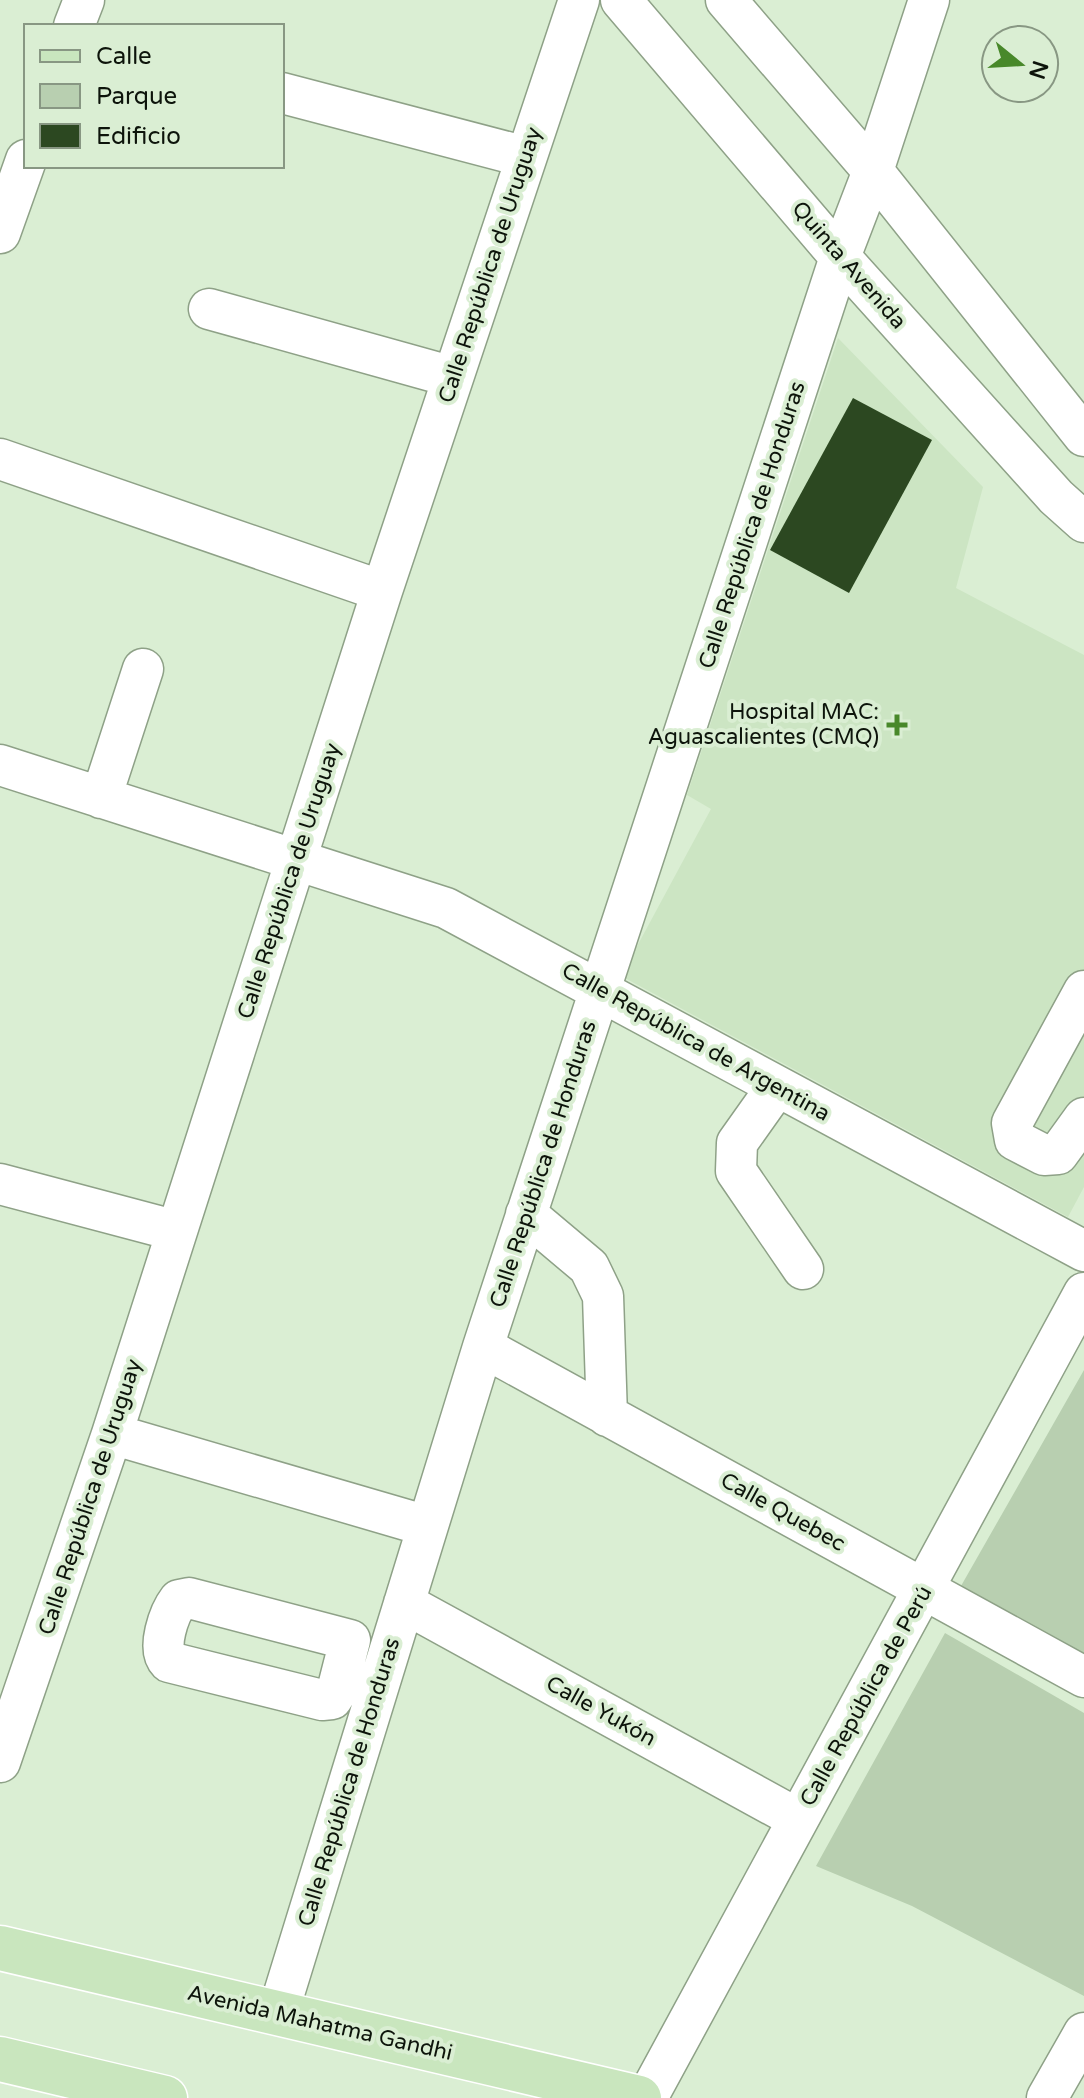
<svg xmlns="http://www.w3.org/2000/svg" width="1084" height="2098" viewBox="0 0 1084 2098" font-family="'Varela Round',sans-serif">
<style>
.built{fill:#cce5c3}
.green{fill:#b8cfb0}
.building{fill:#2c4821}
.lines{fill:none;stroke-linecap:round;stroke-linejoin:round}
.minor-casing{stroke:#8ea187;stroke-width:43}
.major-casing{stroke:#fff;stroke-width:47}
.minor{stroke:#fff;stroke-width:40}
.major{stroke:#c9e6be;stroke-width:44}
.poi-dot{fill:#48882a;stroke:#daeed3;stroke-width:3}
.labels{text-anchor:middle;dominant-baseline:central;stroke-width:8;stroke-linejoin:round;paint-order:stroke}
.street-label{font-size:22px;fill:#0d140b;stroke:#daeed3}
.poi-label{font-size:22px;fill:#0d140b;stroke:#daeed3;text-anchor:end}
</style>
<rect width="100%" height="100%" fill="#daeed3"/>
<path class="built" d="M838,338L983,487L956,588L1084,655V1187L1068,1217L621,976L711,809L687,795Z"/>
<path class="green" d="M1084,1370V1660L957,1593Z
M945,1633L1084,1713V1996L912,1906L816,1866Z"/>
<path class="building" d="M853,398L932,440L849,593L770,550Z"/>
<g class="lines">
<g class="minor-casing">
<path id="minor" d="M621,0L840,257L1056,497L1084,522
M726,0L873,171L1084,436
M74,26L84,0
M282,93L526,157
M0,233L26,160
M209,309L453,377
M0,459L382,591
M0,765L446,908L1084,1251
M101,798L143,669
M1084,991L1012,1123L1015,1140L1044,1155L1058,1154L1084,1118
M776,1088L737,1143L736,1171L803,1269
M0,1184L177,1231
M526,1214L589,1267L603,1296L607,1416
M483,1347L1084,1677
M112,1434L427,1526
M189,1598L350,1640L337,1691L332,1699L322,1700L169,1662C156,1649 169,1613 179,1600Z
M404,1603L798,1819
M0,1762L112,1434L382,591L579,0
M278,2013L483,1347L840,257L873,171L929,0
M647,2098L1084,1293
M1047,2098L1084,2033"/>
</g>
<g class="major-casing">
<path id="major" d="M0,1948L639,2098
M0,2059L165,2098"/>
</g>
<use href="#minor" class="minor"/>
<use href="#major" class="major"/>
</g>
<path class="poi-dot" d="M893 713h8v8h8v8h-8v8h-8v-8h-8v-8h8z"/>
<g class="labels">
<g class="street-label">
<text transform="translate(490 265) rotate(-72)">Calle República de Uruguay</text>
<text transform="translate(849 265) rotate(49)">Quinta Avenida</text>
<text transform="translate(752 525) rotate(-72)">Calle República de Honduras</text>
<text transform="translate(289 881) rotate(-72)">Calle República de Uruguay</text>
<text transform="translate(696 1042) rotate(29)">Calle República de Argentina</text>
<text transform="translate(543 1164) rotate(-72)">Calle República de Honduras</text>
<text transform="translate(90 1497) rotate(-72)">Calle República de Uruguay</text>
<text transform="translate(783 1512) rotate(29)">Calle Quebec</text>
<text transform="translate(866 1696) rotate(-61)">Calle República de Perú</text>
<text transform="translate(601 1711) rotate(29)">Calle Yukón</text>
<text transform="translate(349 1782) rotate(-73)">Calle República de Honduras</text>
<text transform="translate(320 2023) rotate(13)">Avenida Mahatma Gandhi</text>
</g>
<g class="poi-label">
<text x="879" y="712">Hospital MAC:<tspan x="879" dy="25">Aguascalientes (CMQ)</tspan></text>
</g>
</g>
<rect x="24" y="24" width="260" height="144" fill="#daeed3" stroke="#889783" stroke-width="2"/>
<rect x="40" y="50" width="40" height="12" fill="#c9e6be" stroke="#889783" stroke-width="2"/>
<text x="96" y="64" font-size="24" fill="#0d140b">Calle</text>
<rect x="40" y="84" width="40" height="24" fill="#b8cfb0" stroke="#889783" stroke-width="2"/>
<text x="96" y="104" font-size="24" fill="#0d140b">Parque</text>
<rect x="40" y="124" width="40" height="24" fill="#2c4821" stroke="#889783" stroke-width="2"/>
<text x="96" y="144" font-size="24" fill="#0d140b">Edificio</text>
<g transform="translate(1020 64) rotate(108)"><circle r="38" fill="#daeed3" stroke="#889783" stroke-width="2"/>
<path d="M0-6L14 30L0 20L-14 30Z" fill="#48882a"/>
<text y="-12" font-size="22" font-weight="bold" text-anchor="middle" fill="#0d140b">N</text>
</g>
</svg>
